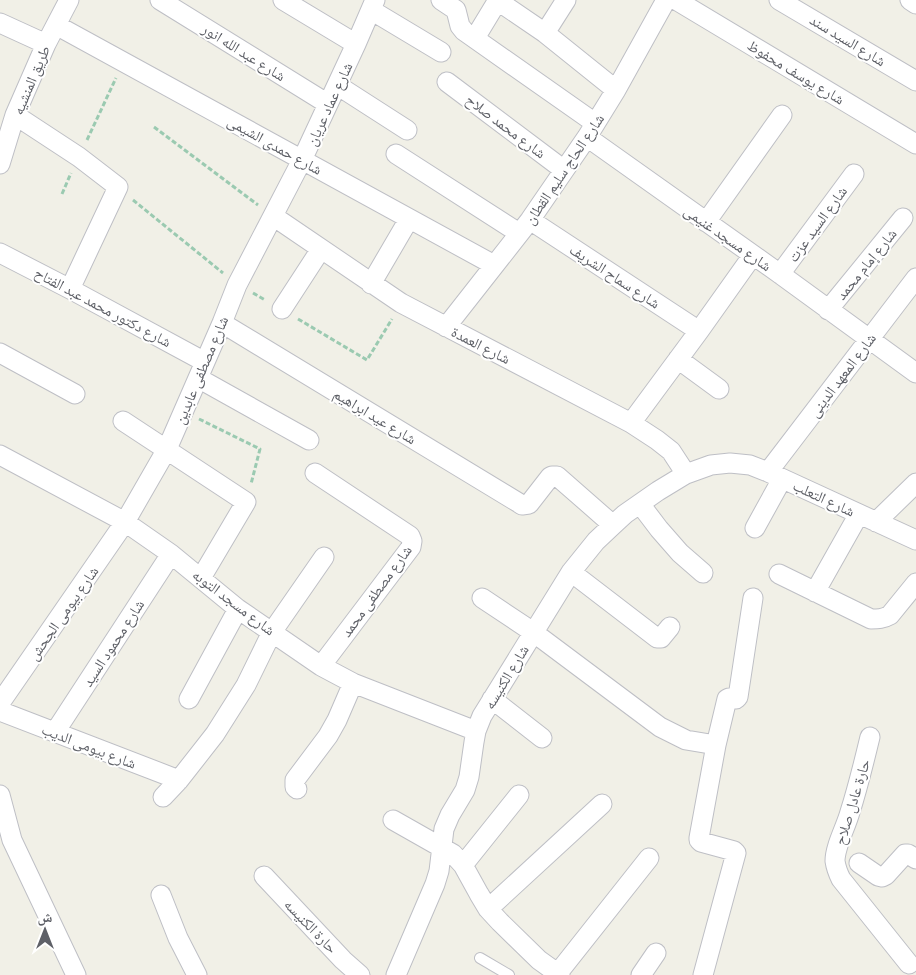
<svg xmlns="http://www.w3.org/2000/svg" width="916" height="975" viewBox="0 0 916 975" font-family="'PT Sans Narrow','Noto Naskh Arabic',sans-serif">
<style>
.lines{fill:none;stroke-linecap:round;stroke-linejoin:round}
.lane-casing{stroke:#bebfc5;stroke-width:12}
.street-casing{stroke:#bebfc5;stroke-width:21}
.path{stroke:#9bcab1;stroke-width:3;stroke-dasharray:5 2.5;stroke-linecap:butt}
.lane{stroke:#fff;stroke-width:10}
.street{stroke:#fff;stroke-width:19}
.labels{text-anchor:middle;dominant-baseline:central;stroke-width:4;stroke-linejoin:round;paint-order:stroke}
.street-label{font-size:15px;fill:#5e6067;stroke:#fff}
</style>
<rect width="100%" height="100%" fill="#f1f0e7"/>
<g class="lines">
<g class="lane-casing">
<path id="lane" d="M480,958L509,975"/>
</g>
<g class="street-casing">
<path id="street" d="M160,0L328,104
M283,0L356,44
M441,0L456,10L460,26L464,31L595,123
M676,0L916,144
M779,0L916,81
M910,0L916,4
M498,1L545,33L616,90
M371,10L441,52
M0,23L46,44
M56,25L494,265
M545,33L566,0
M475,38L498,0
M447,82L564,170
M337,85L407,130
M15,115L79,157L118,187L70,289
M587,137L780,274L916,373
M396,154L519,233
M0,164L15,115L46,44L69,0
M273,216L401,303L631,423L657,440L671,451L686,474
M530,220L699,331
M706,222L782,115
M0,253L70,289L205,362
M780,274L854,174
M371,284L409,219
M282,309L321,249
M828,310L903,218
M222,323L519,503L522,505L529,504L550,477L552,476H557L613,525
M446,327L530,220L587,137L616,90L666,0
M0,353L75,394
M678,359L719,389
M198,378L309,440
M123,421L246,502L201,578
M631,423L699,331L753,255
M0,455L125,522L171,554L238,609L321,666L353,683L476,731
M768,472L916,278
M315,473L410,536L412,541L411,547L321,666
M640,504L659,529L680,553L703,573
M876,522L916,483
M755,528L782,479
M571,572L657,638H661L670,627
M779,574L871,619C878,619 883,619 890,615L916,583
M815,592L859,514
M482,598L533,632L660,727L686,740L716,745
M189,699L238,609
M492,699L542,738
M0,703L125,522L167,449L222,323L237,285L302,160L356,44L375,0
M0,711L179,780
M55,732L171,554
M870,737C864,762 858,787 850,812C846,827 835,846 835,861C836,868 838,873 841,879L909,964
M297,789L295,787V780L328,736L337,720L353,683
M0,795L12,840L76,975
M163,797L179,780L215,734L246,685L272,632L324,557
M393,820L453,854L463,865L479,894L488,909L500,922L539,960L560,975
M859,863L878,876L882,877L886,875L905,854H908L916,859
M463,865L519,795
M264,876L343,960L360,975
M161,895L178,938L197,975
M488,909L602,804
M558,973L649,858
M396,975L435,884L439,871L444,829L450,815L465,790L469,777L474,742L476,731L482,716L571,572L596,541L613,525L625,514L658,491L686,474L711,465L730,463L750,465L768,472L916,540
M641,975L656,953
M703,975L736,853L734,851L701,842L699,840V838L716,745L727,699L729,698L736,699L738,697L753,598"/>
</g>
<path class="path" d="M154,127L258,205
M87,140L116,78
M62,194L71,173
M133,200L223,273
M253,293L265,300
M298,319L367,360L392,319
M199,419L260,449L251,484"/>
<use href="#lane" class="lane"/>
<use href="#street" class="street"/>
</g>
<g class="labels">
<g class="street-label">
<text transform="translate(848 40) rotate(31)">شارع السيد سند</text>
<text transform="translate(244 52) rotate(32)">شارع عبد الله انور</text>
<text transform="translate(796 72) rotate(31)">شارع يوسف محفوظ</text>
<text transform="translate(31 80) rotate(-67)">طريق المنشيه</text>
<text transform="translate(329 104) rotate(-65)">شارع عماد عريان</text>
<text transform="translate(506 126) rotate(37)">شارع محمد صلاح</text>
<text transform="translate(275 145) rotate(29)">شارع حمدى الشيمى</text>
<text transform="translate(564 169) rotate(-56)">شارع الحاج سليم القطان</text>
<text transform="translate(817 224) rotate(-54)">شارع السيد عزت</text>
<text transform="translate(728 238) rotate(35)">شارع مسجد غنيمى</text>
<text transform="translate(866 264) rotate(-51)">شارع إمام محمد</text>
<text transform="translate(615 276) rotate(33)">شارع سماح الشريف</text>
<text transform="translate(103 307) rotate(28)">شارع دكتور محمد عبد الفتاح</text>
<text transform="translate(481 345) rotate(27)">شارع العمدة</text>
<text transform="translate(201 370) rotate(-67)">شارع مصطفى عابدين</text>
<text transform="translate(842 375) rotate(-53)">شارع المعهد الدينى</text>
<text transform="translate(375 416) rotate(31)">شارع عيد ابراهيم</text>
<text transform="translate(824 498) rotate(25)">شارع التعلب</text>
<text transform="translate(376 591) rotate(-54)">شارع مصطفى محمد</text>
<text transform="translate(234 602) rotate(37)">شارع مسجد التوبه</text>
<text transform="translate(63 613) rotate(-55)">شارع بيومى الجحش</text>
<text transform="translate(113 643) rotate(-57)">شارع محمود السيد</text>
<text transform="translate(506 677) rotate(-59)">شارع الكنيسه</text>
<text transform="translate(89 746) rotate(21)">شارع بيومى الديب</text>
<text transform="translate(852 802) rotate(-73)">حارة عادل صلاح</text>
<text transform="translate(311 926) rotate(46)">حارة الكنيسه</text>
</g>
</g>
<g transform="translate(45 930)" stroke="#ffffff" stroke-width="4" paint-order="stroke">
<path d="M0-4L9 19L0 12L-9 19Z" fill="#5e6067"/>
<text y="-8" font-size="14" font-weight="bold" text-anchor="middle" fill="#5e6067">ش</text>
</g>
</svg>
